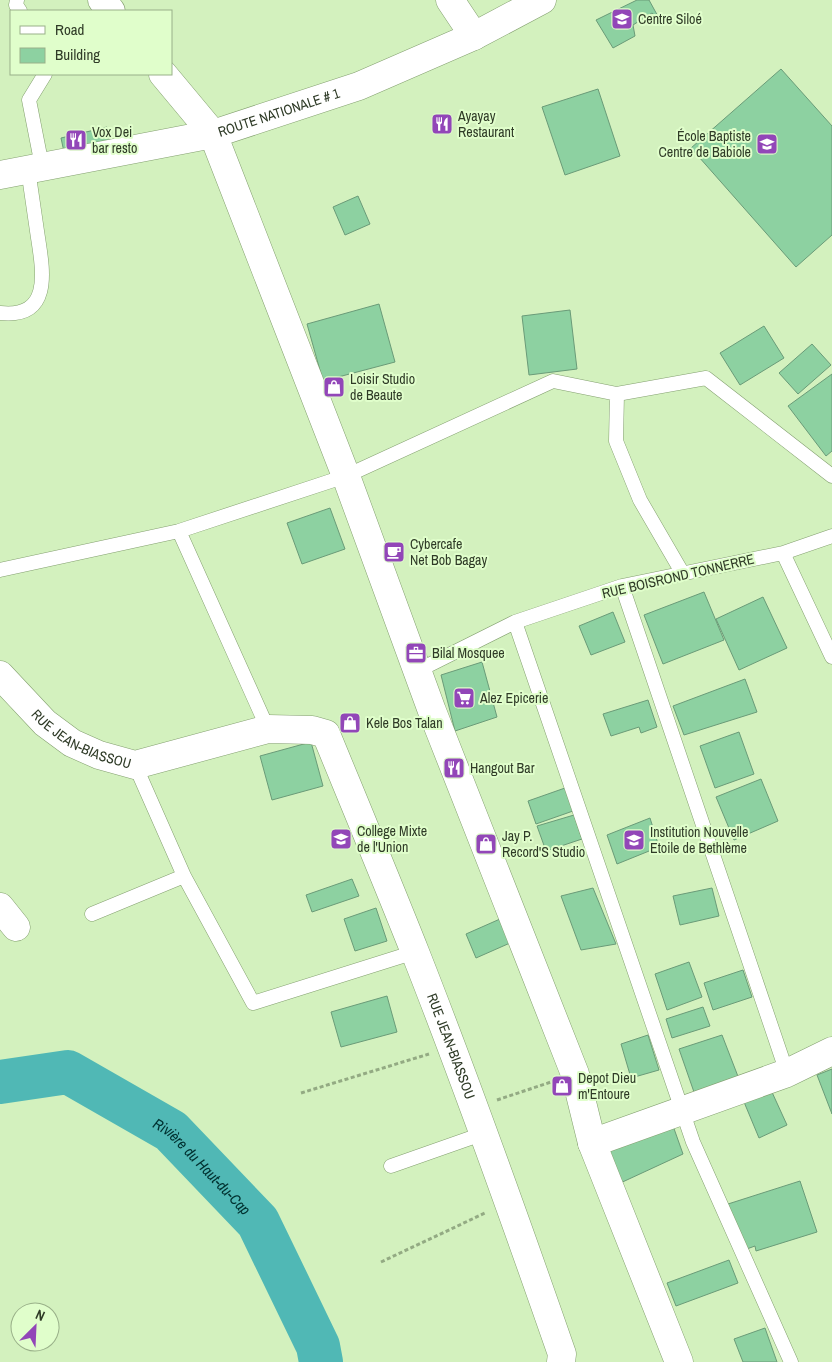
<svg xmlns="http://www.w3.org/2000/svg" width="832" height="1362" viewBox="0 0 832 1362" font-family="'Archivo Narrow',sans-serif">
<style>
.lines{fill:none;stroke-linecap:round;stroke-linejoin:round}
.river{stroke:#50b8b5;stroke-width:44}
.building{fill:#8dd1a1;stroke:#6a9b78}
.service-casing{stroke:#84a070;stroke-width:15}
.minor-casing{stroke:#84a070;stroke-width:29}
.primary-casing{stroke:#84a070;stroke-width:29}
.path{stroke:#93aa83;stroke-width:3;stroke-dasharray:4 2.5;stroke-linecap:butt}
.service{stroke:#fff;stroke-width:14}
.minor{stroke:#fff;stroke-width:28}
.primary{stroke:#fff;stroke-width:28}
.labels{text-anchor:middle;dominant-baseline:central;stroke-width:4;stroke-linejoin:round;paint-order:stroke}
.poi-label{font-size:14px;fill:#2f3b27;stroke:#e0fecb;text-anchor:start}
.street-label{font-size:14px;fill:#2f3b27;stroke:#e0fecb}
.water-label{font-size:15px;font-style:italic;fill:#003130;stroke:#e0fecb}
</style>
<rect width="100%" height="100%" fill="#d3f1be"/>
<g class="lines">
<path class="river" id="s1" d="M0,1082L68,1072L171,1131L258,1222L318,1346L321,1362"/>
</g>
<path class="building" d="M637,0H649L660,20L652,13L633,25L635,36L613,48L596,20Z
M781,69L832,126V235L796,267L691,148Z
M598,89L620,156L565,175L542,107Z
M107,127L110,142L64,152L61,138Z
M358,196L370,224L345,235L333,207Z
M379,304L395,362L323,381L307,324Z
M570,310L577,369L529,375L522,316Z
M764,326L784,358L740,385L720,353Z
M812,344L831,365L798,394L779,373Z
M832,374V451L826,456L788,406Z
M330,508L345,549L302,564L287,523Z
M704,592L724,640L663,664L644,615Z
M763,597L787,648L739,670L716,619Z
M613,612L625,642L591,655L579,626Z
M482,662L497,717L455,731L441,675Z
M745,679L757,712L684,735L673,706Z
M648,700L657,727L641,733L639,727L611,736L603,714Z
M739,732L754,774L715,788L700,746Z
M311,742L323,786L272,800L260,756Z
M761,779L778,821L734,840L716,797Z
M565,788L573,811L536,824L528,801Z
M574,815L582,839L546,851L537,826Z
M650,818L659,847L617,864L607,835Z
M352,879L359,896L312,912L306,895Z
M593,888L616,944L581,950L561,896Z
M712,888L719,916L680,925L673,896Z
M376,908L387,941L355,951L344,919Z
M500,919L510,943L476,958L466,934Z
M689,962L702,997L667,1010L655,974Z
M743,970L752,997L713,1010L704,983Z
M387,996L397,1032L341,1047L331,1012Z
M703,1007L710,1026L672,1038L666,1019Z
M648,1035L659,1070L631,1078L621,1044Z
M722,1035L739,1079L695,1095L679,1049Z
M832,1069V1114L817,1075Z
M771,1090L787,1125L759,1138L744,1102Z
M672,1123L683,1154L616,1185L601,1150Z
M800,1181L817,1232L756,1251L755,1246L744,1250L728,1204Z
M729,1260L738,1283L676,1306L667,1283Z
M765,1328L777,1362H743L734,1339Z"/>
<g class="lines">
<g class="service-casing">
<path id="service" d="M17,0L16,5L20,11
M42,166L29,100L45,74
M0,313C55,319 42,266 37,231C34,210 31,190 28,169
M617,394L616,441L640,500L683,574
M783,553L832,657
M0,570L179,531
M622,586L787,1073
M515,622L693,1142L791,1362
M417,671L515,622L622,586L783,553L832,536
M268,729L179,531L346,476L553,381L617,394L706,378L832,476
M135,765L184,876L253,1003L415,952
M92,914L184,876
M391,1166L482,1134"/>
</g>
<g class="minor-casing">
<g id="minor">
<path d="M102,0L111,11"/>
<path d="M450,0L474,36"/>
<path d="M163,74L213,134L346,476L432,711L575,1074L592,1143L679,1362"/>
<path id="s2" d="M0,675L45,723L72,743L99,755L135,765L268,729L312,730L326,734C356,807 386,879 415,952C467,1084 515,1219 562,1354L561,1362"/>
<path d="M0,907L16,927"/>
<path d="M592,1143L787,1073L832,1051"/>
</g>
</g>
<g class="primary-casing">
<g id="primary">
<path id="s3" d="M0,175L213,134L359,86L474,36L542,0"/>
</g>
</g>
<path class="path" d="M301,1093L429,1054
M497,1100L551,1082
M381,1262L485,1213"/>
<use href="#service" class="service"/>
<use href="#minor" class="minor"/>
<use href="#primary" class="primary"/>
</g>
<defs>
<g id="school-square" transform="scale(1.125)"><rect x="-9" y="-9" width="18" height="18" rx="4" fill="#9246b8" stroke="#e0fecb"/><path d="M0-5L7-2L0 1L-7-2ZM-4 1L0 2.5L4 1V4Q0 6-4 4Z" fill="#fff"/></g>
<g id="restaurant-square" transform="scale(1.125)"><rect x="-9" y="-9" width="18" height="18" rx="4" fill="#9246b8" stroke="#e0fecb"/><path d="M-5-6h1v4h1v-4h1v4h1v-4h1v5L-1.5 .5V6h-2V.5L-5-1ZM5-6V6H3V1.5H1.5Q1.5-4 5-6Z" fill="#fff"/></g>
<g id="shop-square" transform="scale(1.125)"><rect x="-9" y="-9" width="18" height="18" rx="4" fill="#9246b8" stroke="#e0fecb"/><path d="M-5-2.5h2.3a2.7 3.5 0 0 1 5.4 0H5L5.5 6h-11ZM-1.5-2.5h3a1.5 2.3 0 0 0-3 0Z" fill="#fff"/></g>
<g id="cafe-square" transform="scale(1.125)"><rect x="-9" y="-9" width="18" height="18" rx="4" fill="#9246b8" stroke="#e0fecb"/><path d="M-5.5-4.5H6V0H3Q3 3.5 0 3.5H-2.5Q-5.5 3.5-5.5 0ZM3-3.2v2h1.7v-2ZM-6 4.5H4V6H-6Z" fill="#fff"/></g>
<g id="office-square" transform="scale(1.125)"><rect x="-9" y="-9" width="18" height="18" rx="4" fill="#9246b8" stroke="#e0fecb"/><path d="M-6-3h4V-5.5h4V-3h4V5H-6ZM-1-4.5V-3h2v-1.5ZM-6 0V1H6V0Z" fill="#fff"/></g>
<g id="supermarket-square" transform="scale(1.125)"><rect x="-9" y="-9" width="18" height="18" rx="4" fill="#9246b8" stroke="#e0fecb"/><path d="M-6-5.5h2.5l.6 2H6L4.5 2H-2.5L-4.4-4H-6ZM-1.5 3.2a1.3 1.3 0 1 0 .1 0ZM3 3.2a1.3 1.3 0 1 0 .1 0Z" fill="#fff"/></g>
</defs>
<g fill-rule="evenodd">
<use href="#school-square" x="622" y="19"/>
<use href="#restaurant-square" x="442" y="124"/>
<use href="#restaurant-square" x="76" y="140"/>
<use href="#school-square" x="767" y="144"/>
<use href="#shop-square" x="334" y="387"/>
<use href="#cafe-square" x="394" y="552"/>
<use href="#office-square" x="416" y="653"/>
<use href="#supermarket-square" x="464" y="698"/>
<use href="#shop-square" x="350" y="723"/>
<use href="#restaurant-square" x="454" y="768"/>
<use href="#school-square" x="341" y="839"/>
<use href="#school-square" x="634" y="840"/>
<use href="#shop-square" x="486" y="844"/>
<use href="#shop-square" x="562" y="1086"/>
</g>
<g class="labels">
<g class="poi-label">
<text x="638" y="19">Centre Siloé</text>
<text x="458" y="116">Ayayay<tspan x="458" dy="16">Restaurant</tspan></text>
<text x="92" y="132">Vox Dei<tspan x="92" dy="16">bar resto</tspan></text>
<text x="751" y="136" text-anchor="end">École Baptiste<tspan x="751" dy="16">Centre de Babiole</tspan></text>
<text x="350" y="379">Loisir Studio<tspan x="350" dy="16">de Beaute</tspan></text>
<text x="410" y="544">Cybercafe<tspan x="410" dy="16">Net Bob Bagay</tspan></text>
<text x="432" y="653">Bilal Mosquee</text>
<text x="480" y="698">Alez Epicerie</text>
<text x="366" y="723">Kele Bos Talan</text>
<text x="470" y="768">Hangout Bar</text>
<text x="357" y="831">College Mixte<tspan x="357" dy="16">de l'Union</tspan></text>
<text x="650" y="832">Institution Nouvelle<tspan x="650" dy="16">Etoile de Bethlème</tspan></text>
<text x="502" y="836">Jay P.<tspan x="502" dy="16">Record'S Studio</tspan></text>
<text x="578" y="1078">Depot Dieu<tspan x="578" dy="16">m'Entoure</tspan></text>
</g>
<g class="street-label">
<text stroke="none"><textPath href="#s3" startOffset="286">ROUTE NATIONALE # 1</textPath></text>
<text transform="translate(678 576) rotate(-13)">RUE BOISROND TONNERRE</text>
<text stroke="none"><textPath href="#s2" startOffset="106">RUE JEAN-BIASSOU</textPath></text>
<text stroke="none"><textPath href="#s2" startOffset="699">RUE JEAN-BIASSOU</textPath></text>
</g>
<g class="water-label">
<text stroke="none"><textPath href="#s1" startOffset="234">Rivière du Haut-du-Cap</textPath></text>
</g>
</g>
<rect x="10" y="10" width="162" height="65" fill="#e0fecb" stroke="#99b089"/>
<rect x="20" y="26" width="25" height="8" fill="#ffffff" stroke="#99b089"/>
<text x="55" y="35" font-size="15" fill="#2f3b27">Road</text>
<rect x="20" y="48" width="25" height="15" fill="#8dd1a1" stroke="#99b089"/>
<text x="55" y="60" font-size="15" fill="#2f3b27">Building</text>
<g transform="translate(35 1327) rotate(24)"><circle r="24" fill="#e0fecb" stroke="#99b089"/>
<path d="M0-4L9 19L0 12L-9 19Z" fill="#9246b8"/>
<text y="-8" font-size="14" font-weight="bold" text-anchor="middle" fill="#2f3b27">N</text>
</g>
</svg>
